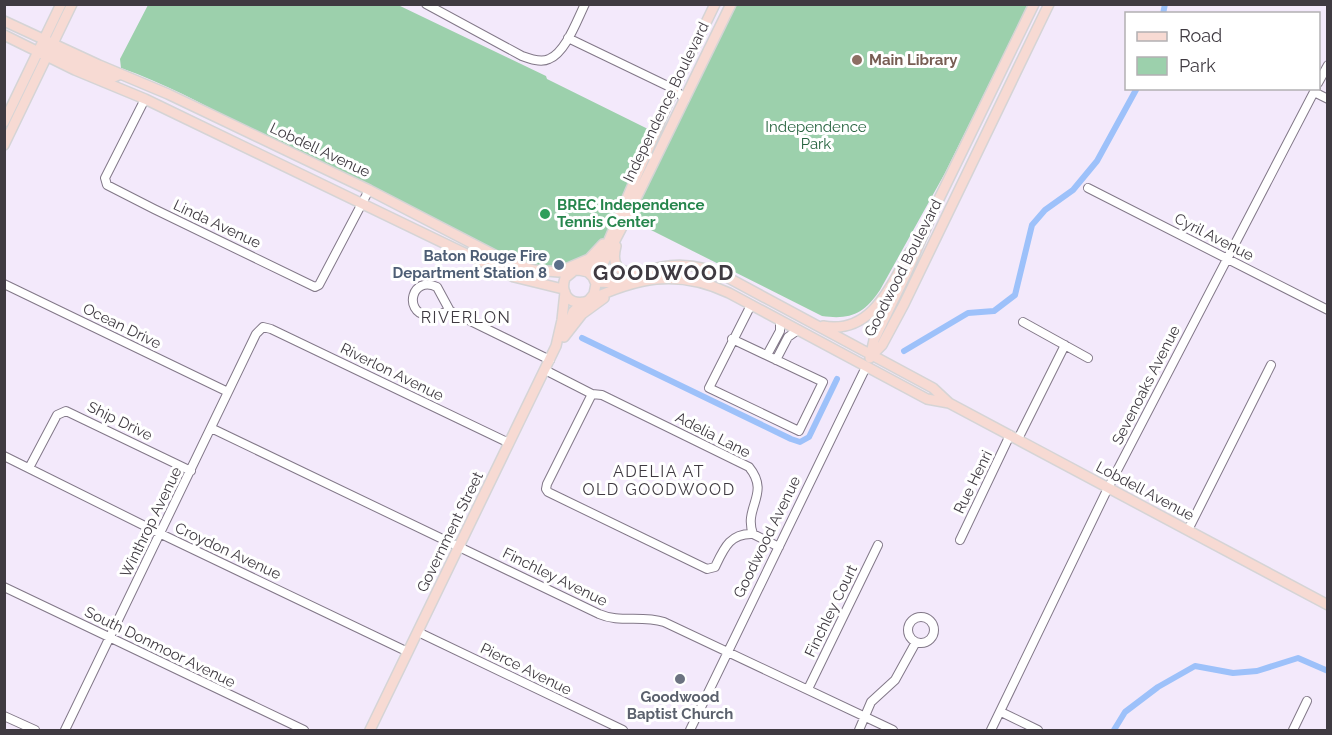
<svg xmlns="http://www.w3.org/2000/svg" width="1332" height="735" viewBox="0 0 1332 735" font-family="Raleway,sans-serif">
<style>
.green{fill:#9cd0ac}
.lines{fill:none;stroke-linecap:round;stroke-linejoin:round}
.canal{stroke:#9dc1fa;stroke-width:6}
.minor-casing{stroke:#827888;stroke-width:10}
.major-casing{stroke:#d5d4d5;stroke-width:12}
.minor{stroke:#fff;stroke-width:8}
.major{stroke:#f7dad3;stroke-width:9}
.education-dot{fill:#8d6e63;stroke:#fff;stroke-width:2}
.leisure-dot{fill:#2e9e5b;stroke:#fff;stroke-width:2}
.service-dot{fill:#5c6f8a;stroke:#fff;stroke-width:2}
.worship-dot{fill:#6b7280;stroke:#fff;stroke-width:2}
.labels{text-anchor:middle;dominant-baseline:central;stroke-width:6;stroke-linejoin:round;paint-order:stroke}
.education-label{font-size:15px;font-weight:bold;fill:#785e54;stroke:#fff;text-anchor:start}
.street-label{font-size:15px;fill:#3f3a41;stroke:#fff}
.park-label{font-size:15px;fill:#286440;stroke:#fff}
.leisure-label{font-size:15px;font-weight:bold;fill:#27864d;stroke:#fff;text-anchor:start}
.service-label{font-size:15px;font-weight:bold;fill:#4e5e75;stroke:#fff;text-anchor:end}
.worship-label{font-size:15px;font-weight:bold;fill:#5b616d;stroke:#fff}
.neighbourhood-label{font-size:16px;letter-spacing:1.5px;fill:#3f3a41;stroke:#fff}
.district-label{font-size:21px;font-weight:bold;letter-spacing:1.5px;fill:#3f3a41;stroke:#fff}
</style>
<rect width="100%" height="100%" fill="#f3e9fb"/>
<path class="green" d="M148,5H398L546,76L547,79L652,131L605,237C585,270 547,268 514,263L241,126C203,103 163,83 121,68L120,59Z
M733,5H1028L945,173L880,290C864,314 850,320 822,316L643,226L636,217V207Z"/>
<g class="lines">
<path class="canal" d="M1163,14L1165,4
M582,338L791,439L800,442L809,437L837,379
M904,351L968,313L994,311L1015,295L1032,225L1045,210L1073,190L1097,161L1137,88
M1114,730L1125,712L1158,687L1195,666L1233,673L1257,671L1298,658L1328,671"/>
<g class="minor-casing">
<path id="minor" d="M426,4L522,56C530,59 541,63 549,59C566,52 577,20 585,4
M568,38L674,89L685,99
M1318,83L1328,65
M1314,92L1328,99
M145,99L105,178L107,185L154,209L315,287L319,285L369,190
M1088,188L1328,310
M4,284L228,392
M450,311L437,287C411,275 404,312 426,315C434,316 442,313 450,311L550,360
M1023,322L1088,358
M732,339L823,382L799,431L709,388L751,305
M767,355L780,331V321
M776,360L788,337L798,330
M545,370L592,394L602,395L749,467C771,494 743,507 753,534C730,533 724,548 715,567L707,569L548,492L546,489L547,484L592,394
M211,428L599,614C619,623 642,615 664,622L893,730
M1018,439L1065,345
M4,456L161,534L408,652
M29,468L57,415L66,411L191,471
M1188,530L1271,365
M753,534L779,547
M960,540L1010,435
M4,587L304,730
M908 630a13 13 0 1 1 26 0a13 13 0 1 1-26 0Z
M418,632L623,730
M808,689L878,545
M1001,712L1038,730
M4,716L35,730
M65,730L256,334L263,327L271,329L509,443
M690,730L866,367
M859,730L871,702L895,680L916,642
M991,730L1108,488L1316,88
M1293,730L1307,701"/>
</g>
<g class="major-casing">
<path id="major" d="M4,21L99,65L168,94L369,190L508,262L534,270L559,272L579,270L588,272L593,277L596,284L594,294L589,300
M4,35L75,70L145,99L514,277L563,289
M46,49L112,78L121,74
M4,122L61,4
M4,145L72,4
M616,246C611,266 618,272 637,273
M568,268L589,259L603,244
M575,270L565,278C560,293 569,305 585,302C636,278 676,268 729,293L927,399L949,403
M583,270L595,264L603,254L674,89L715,4
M595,279L622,227L731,4
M595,281C613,286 625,278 641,273C670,262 695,263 723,275L933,388L949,403L1328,605
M823,326C871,335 890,287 910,252
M566,332L573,312L582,303
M564,337L582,314L604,298
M871,356L882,345L904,304L1049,4
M870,358L874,340L906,274L937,203L1034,4
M370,730L556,346L562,320L565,292"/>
</g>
<use href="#minor" class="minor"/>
<use href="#major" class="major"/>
</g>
<circle class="education-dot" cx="857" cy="60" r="6"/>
<circle class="leisure-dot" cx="545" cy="214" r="6"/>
<circle class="service-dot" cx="559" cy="265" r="6"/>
<circle class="worship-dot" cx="680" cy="679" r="6"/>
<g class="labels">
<g class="education-label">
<text x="869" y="60">Main Library</text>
</g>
<g class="street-label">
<text transform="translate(666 102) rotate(-64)">Independence Boulevard</text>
<text transform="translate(320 150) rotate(25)">Lobdell Avenue</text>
<text transform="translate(217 224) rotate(25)">Linda Avenue</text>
<text transform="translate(1214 237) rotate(27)">Cyril Avenue</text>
<text transform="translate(903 268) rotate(-63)">Goodwood Boulevard</text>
<text transform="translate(122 326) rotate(26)">Ocean Drive</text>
<text transform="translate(392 372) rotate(26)">Riverlon Avenue</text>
<text transform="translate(1146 385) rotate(-63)">Sevenoaks Avenue</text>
<text transform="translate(120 421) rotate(26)">Ship Drive</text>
<text transform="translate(713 435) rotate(27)">Adelia Lane</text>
<text transform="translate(973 482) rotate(-64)">Rue Henri</text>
<text transform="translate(1145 491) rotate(28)">Lobdell Avenue</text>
<text transform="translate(151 522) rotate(-64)">Winthrop Avenue</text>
<text transform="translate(450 532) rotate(-64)">Government Street</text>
<text transform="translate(767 537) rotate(-64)">Goodwood Avenue</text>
<text transform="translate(228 551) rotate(25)">Croydon Avenue</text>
<text transform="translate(555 577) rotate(26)">Finchley Avenue</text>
<text transform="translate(831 611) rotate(-64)">Finchley Court</text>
<text transform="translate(160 647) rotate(26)">South Donmoor Avenue</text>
<text transform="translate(526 669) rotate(26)">Pierce Avenue</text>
</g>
<g class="park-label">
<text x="816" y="127">Independence<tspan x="816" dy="17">Park</tspan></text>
</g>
<g class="leisure-label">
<text x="557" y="205">BREC Independence<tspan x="557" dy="17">Tennis Center</tspan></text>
</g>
<g class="service-label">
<text x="547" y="256">Baton Rouge Fire<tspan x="547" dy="17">Department Station 8</tspan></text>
</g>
<g class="worship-label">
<text x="680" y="697">Goodwood<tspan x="680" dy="17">Baptist Church</tspan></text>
</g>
<g class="neighbourhood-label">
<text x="466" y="317">RIVERLON</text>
<text x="659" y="471">ADELIA AT<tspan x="659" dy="18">OLD GOODWOOD</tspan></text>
</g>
<g class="district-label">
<text x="664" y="272">GOODWOOD</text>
</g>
</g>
<rect width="1332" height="735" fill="none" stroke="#3f3a41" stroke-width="12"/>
<rect x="1125" y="12" width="195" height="78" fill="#ffffff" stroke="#b2b0b3" stroke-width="1.5"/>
<rect x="1137" y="32" width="30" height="9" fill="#f7dad3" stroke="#b2b0b3" stroke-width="1.5"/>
<text x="1179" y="42" font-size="18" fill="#3f3a41">Road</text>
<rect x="1137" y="57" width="30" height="18" fill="#9cd0ac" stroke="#b2b0b3" stroke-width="1.5"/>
<text x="1179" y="72" font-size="18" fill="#3f3a41">Park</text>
</svg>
